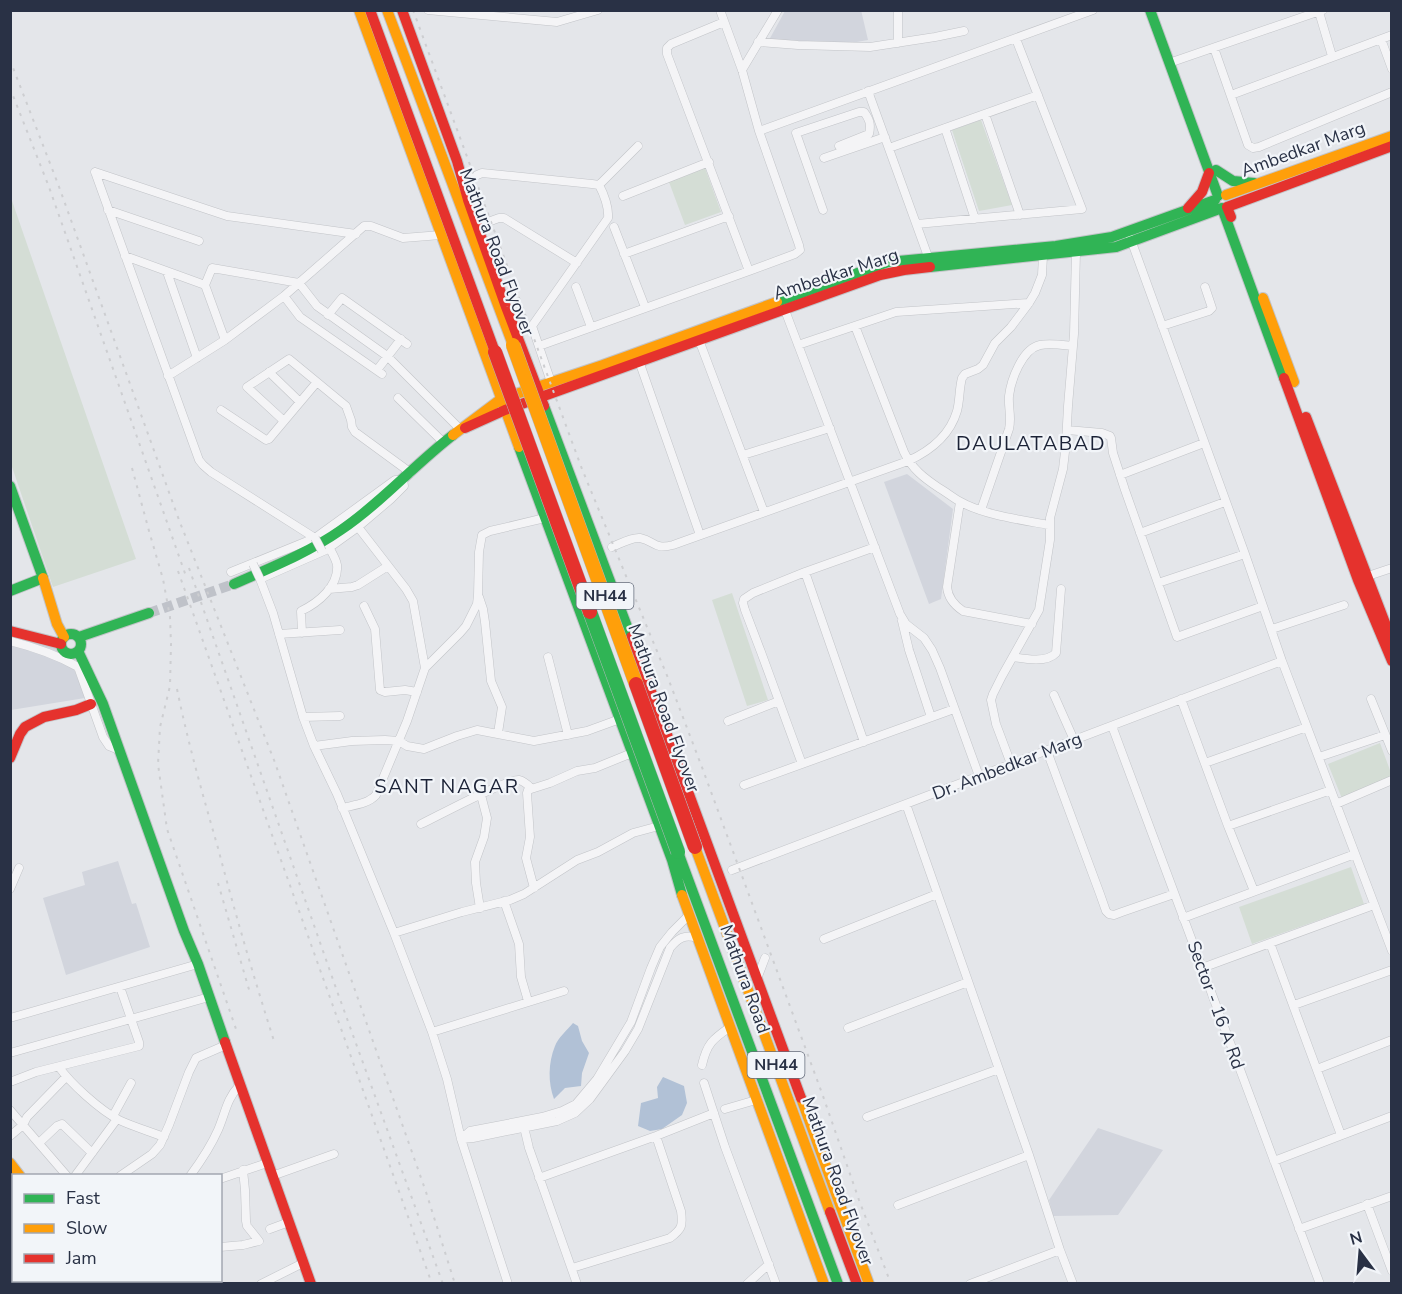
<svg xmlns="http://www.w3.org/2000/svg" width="1402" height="1294" viewBox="0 0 1402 1294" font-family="'Nunito Sans',sans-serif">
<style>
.built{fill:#d2d5dd}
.green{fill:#d4ddd5}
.water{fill:#b1c1d6}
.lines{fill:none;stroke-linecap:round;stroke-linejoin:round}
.secondary-tunnel{stroke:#bfc2c9;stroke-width:10;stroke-dasharray:10 5;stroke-linecap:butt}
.street-casing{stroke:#c2c4c8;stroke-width:9}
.fast-casing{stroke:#c2c4c8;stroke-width:12}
.slow-casing{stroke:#c2c4c8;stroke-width:12}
.jam-casing{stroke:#c2c4c8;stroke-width:12}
.street{stroke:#f4f4f6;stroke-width:8}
.fast{stroke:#30b455;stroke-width:10}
.slow{stroke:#ff9f0a;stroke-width:10}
.jam{stroke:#e5322d;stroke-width:10}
.rail{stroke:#cdced1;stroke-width:2;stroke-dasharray:3 6;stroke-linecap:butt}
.street-bridge-casing{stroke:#c2c4c8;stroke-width:9;stroke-linecap:butt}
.fast-bridge-casing{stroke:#b6b9bf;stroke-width:15;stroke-linecap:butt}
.slow-bridge-casing{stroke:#b6b9bf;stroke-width:15;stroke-linecap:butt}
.jam-bridge-casing{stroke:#b6b9bf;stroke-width:15;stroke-linecap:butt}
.street-bridge{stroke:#f4f4f6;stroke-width:8}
.fast-bridge{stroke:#30b455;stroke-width:14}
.slow-bridge{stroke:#ff9f0a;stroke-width:14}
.jam-bridge{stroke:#e5322d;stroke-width:14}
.labels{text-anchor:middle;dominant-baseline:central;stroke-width:4.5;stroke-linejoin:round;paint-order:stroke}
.shield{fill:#f2f5f9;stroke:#656c7b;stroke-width:1.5}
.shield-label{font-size:16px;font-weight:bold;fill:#293145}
.street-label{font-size:18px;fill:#293145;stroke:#f2f5f9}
.neighbourhood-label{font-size:20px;letter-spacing:1.5px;fill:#1b2236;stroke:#f2f5f9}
</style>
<rect width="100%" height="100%" fill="#e4e6ea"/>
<path class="built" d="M861,10L868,40L851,43L769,40L785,11Z
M907,474L953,509L941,599L929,604L884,482Z
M11,632L57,646L72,664L85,698L11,710Z
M118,861L132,904L136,903L150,947L66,975L43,898L85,885L82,872Z
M1098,1128L1163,1150L1118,1215L1053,1216L1049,1200Z"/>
<path class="green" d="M981,120L1012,205L979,211L952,130Z
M705,168L721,212L685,225L669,182Z
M10,195L136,559L53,587L11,464Z
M732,593L768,700L747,706L712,600Z
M1380,743L1391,773V782L1343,801L1328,764Z
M1351,867L1364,904L1252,944L1239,907Z"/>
<path class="water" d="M573,1023L578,1026L582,1041L589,1053L582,1073L581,1086L565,1088L554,1099C548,1083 548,1063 555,1046C558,1038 567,1030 573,1023Z
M663,1077L684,1086L687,1103L682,1115L662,1129L650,1131L638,1126L641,1103L658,1098L657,1087Z"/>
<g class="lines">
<path class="secondary-tunnel" d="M149,613L234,584"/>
<g class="street-casing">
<path id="street" d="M428,10L557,22L598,10
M1319,12L1332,56
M724,22L671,44L667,48V54L749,271
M1381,39L1392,69
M758,42L798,45L870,47L935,37L964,31
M898,43V10
M1214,48L1248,145L1253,148L1259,147L1392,92
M1169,63L1323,10
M742,70L778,10
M868,91L930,262
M1231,95L1392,35
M985,114L1020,215
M945,128L975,219
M759,131L1093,10
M889,148L1038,95
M824,158L885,137
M95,172L199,460L203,465L211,472L315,538
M95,172L227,216L356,234
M463,181L482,173L592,184L599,185C604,194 609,208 608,218L532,326L551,382
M599,185L638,146
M623,196L709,162
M108,210L199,241
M823,210L796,133L859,112H864C870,120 871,125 869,134L839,146
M917,224L1082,209L1016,39
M477,226L499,218H504L577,263
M614,227L645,307
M1130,237L1245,554L1282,661L1392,951
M624,254L729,216
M125,256L205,285
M167,272L197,358
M576,287L591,327
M284,296L300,317L382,374
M783,305L900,614L906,624L924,638L932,650L940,668L979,776
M328,315L342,298L407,344
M855,326L904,452C912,469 924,478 939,488C946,492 952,497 959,501C983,515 1022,520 1049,525
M1162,326L1209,311L1212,308L1205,287
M225,340L205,285L212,268L299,283L317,306L387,356L461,430
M699,340L764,512
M798,345L896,312L1029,303
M539,346L749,271L795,254L800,250L799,245L759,131L742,70L720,10
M639,361L700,535
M377,370L401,339
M269,372L300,402
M168,376L225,340L284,296L364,226H371L403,238L441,235
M398,398L444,443
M221,410L266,440L269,439L317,382
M284,421L247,387L289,359L346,406L351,420L352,427L355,432L411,473
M1067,430L1102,433L1110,436L1111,438L1113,453L1125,490L1177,637L1263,606
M743,455L830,428
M1120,475L1204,443
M960,502L947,587C948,598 954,605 963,611L1032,624
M981,510L1009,429C1012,417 1008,408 1009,396C1011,380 1022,349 1040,345C1050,343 1063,345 1073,346
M358,527L406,589L413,601L425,668
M1140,533L1225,502
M612,547C620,544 631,537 640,538C655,541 654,550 673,545L908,461C930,451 950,435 957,411C960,400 959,389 962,378L965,374L978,369L983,365L995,343L1011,327L1029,303L1035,293L1042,275L1043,256
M231,572L315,538L395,480H403L404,486L391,499L358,527L326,550L260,579L273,613L303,717L314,746L337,794L394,933L432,1032L447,1079L461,1139L508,1284
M805,572L864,742
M1365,577L1392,568
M1158,583L1245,554
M329,589L352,587L358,585L388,566
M479,597L483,609L485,622L491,681L502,707L498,733
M364,606L375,629L380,690L385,692L405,690L417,692
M902,621L909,650L931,717
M1272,629L1344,605
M302,633L301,611C318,603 339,586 337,565C336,559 332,553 329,547
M279,634L340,630
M10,641C34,647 57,655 78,667L103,737L109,746L119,750
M548,657L568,735
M1013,657C1025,659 1047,663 1056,653L1061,589
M1054,695L1074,740
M1181,699L1228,826L1254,891
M1371,699L1392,751
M303,717L340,716
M728,721L779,701
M1112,726L1320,1284
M314,746L352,741L385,740L399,741L407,746L424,749L457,736L477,730L534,741L587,731L620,719
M1047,751L1100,894L1106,911L1109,914L1114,915L1122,912L1174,894
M1319,757L1385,735
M1205,763L1307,727
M802,764L761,652L745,610L743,603L744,599L753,593L805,572L875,547
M1011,764L996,724L991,700L993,694L1002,676L1039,610L1050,540V518L1063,469L1066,443L1068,406L1074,334L1076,252
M744,785L954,709
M906,804L1029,1155L1060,1250L1073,1284
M1336,804L1392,780
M342,808C354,805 368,804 376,795L407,721L425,668L460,633L466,626L477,604L478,595L479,552L482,535L490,531L545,518
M421,824C436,817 508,778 519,780C524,781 528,785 531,788
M1228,826L1331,790
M732,870L1282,661
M534,888L526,858L530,837L527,793L528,790L550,783L577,771L595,768L632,753
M10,889L19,868
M504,901L519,944L521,977L528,1001
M480,908L476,883L475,862L484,837L487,818L481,795
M1183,918L1355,854
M394,933L462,912L510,900L524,894L577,860L598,852L633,833L659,826
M824,939L937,894
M1270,943L1341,1135
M1202,968L1374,905
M757,979L765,958
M1294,1005L1392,970
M10,1018L198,964
M848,1028L968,982
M432,1032L564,991
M10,1053L209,997
M702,1065C707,1043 713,1039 730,1027
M59,1067C71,1084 100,1110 119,1120C134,1127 149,1131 164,1137
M1317,1069L1392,1040
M10,1082L36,1072L139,1046V1042L120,987
M704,1083L725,1147L776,1284
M725,1109L756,1100
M10,1110L67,1176
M113,1116L131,1083
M867,1117L999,1069
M524,1127L529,1148L577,1284
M10,1136L23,1125L27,1117L66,1077
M461,1139L470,1131L542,1117L562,1111L576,1104L597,1079L631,1022L651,968L660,947L672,932L689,915
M461,1139L473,1138L557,1121L575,1113L590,1099L625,1051L638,1029L670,948C678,938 685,934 697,938
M39,1143L57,1126L62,1124L92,1153
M1274,1161L1392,1116
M75,1176L117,1119
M120,1176L152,1154L160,1145L169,1125L189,1072L196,1058L226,1045
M190,1176C201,1161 211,1146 218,1130C225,1114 227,1098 239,1086
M272,1176L334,1154
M539,1178L656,1136L714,1113
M220,1179L267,1163
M1367,1204L1392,1271
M898,1205L1029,1155
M270,1229L289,1222
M1299,1229L1392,1196
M220,1247L243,1245L259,1241L247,1226L246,1221L245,1190L243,1170
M572,1268L670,1238C682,1229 683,1226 681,1211L656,1136
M83,1284L88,1280
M102,1284L108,1280
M174,1284V1280
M209,1284L211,1280
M261,1284L303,1263
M747,1284L769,1264
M970,1284L1060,1250"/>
</g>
<g class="fast-casing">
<path id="fast" d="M1150,10L1218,196
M1216,170L1233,181L1254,183
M930,267L1116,247L1222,208L1284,378
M777,302L888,262L1056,246L1112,237L1215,200
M544,406L631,637
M519,447L672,860L682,895
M10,486L43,578L10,591
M234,584C270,568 308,553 341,530C381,503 414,465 453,435
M61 644a10 10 0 1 1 20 0a10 10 0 1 1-20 0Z
M79,637L149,613
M78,651L103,704L184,931L198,964L225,1042
M678,852L838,1284"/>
</g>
<g class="slow-casing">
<path id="slow" d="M359,10L519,447
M387,10L513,345
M1226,195L1392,136
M1263,298L1294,382
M453,435L501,399L603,365L777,302
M43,578L57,624L64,637
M695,847L830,1212
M682,895L824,1284
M801,1098L869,1284
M10,1163L20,1176"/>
</g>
<g class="jam-casing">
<path id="jam" d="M370,10L495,352
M402,10L457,161L468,200L506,307L544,406
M1188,208L1202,192L1209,173
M1231,217L1227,207L1392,146
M1284,378L1358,580L1392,661
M1306,417L1392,641
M465,428L505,410L880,275L904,270L930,267
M10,631L61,644
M631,637L801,1098
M10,758L20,734L25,727L44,717L76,710L91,704
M225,1042L311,1284
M830,1212L857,1284
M95,1280L96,1284"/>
</g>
<use href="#street" class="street"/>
<use href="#fast" class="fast"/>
<use href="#slow" class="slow"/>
<use href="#jam" class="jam"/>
<path class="rail" d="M413,10L582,469L668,678L703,770L823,1096L859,1200L891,1284
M10,60L58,184L179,520L274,760L426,1192L455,1284
M10,88L49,187L187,579
M132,468L149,531L163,579L170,617L171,644L170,686L160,727L158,764L167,829L236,1029
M189,568L337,991L443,1284
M178,571L432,1284
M177,689C188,743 203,796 218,848C235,913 254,978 274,1041
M218,883L250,993"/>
<g class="street-bridge-casing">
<path id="street-bridge" d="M315,538L322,551
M253,564L260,579"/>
</g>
<g class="fast-bridge-casing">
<path id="fast-bridge" d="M590,612L678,852"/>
</g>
<g class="slow-bridge-casing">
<path id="slow-bridge" d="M513,345L636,684"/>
</g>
<g class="jam-bridge-casing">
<path id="jam-bridge" d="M495,352L590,612
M636,684L695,847"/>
</g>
<use href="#street-bridge" class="street-bridge"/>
<use href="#fast-bridge" class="fast-bridge"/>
<use href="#slow-bridge" class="slow-bridge"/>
<use href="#jam-bridge" class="jam-bridge"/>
</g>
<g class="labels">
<g class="shield">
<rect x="576.5" y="583" width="57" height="26" rx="4.5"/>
<rect x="747.5" y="1052" width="57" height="26" rx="4.5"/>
</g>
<g class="shield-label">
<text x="605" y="596">NH44</text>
<text x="776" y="1065">NH44</text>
</g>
<g class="street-label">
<text transform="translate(1303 149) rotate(-20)">Ambedkar Marg</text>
<text transform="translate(497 252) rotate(69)">Mathura Road Flyover</text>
<text transform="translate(836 274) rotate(-18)">Ambedkar Marg</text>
<text transform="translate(664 708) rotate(70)">Mathura Road Flyover</text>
<text transform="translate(1007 766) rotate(-21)">Dr. Ambedkar Marg</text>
<text transform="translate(745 979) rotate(70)">Mathura Road</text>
<text transform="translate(1216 1005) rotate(70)">Sector - 16 A Rd</text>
<text transform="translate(838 1181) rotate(70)">Mathura Road Flyover</text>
</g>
<g class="neighbourhood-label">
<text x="1031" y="443">DAULATABAD</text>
<text x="447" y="786">SANT NAGAR</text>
</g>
</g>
<rect width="1402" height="1294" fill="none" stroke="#293145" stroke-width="24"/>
<rect x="12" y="1174" width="210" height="108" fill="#f2f5f9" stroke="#a2a7b1" stroke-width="1.5"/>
<rect x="24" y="1194" width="30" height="9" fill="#30b455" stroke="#a2a7b1" stroke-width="1.5"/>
<text x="66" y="1204" font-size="18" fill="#293145">Fast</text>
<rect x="24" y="1224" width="30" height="9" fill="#ff9f0a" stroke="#a2a7b1" stroke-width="1.5"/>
<text x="66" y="1234" font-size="18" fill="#293145">Slow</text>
<rect x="24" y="1254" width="30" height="9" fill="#e5322d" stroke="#a2a7b1" stroke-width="1.5"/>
<text x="66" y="1264" font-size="18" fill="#293145">Jam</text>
<g transform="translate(1360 1252) rotate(344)" stroke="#f2f5f9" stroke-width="4.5" paint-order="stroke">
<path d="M0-4.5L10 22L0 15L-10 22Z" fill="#293145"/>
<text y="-9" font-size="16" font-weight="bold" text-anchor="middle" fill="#293145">N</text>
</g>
</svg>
